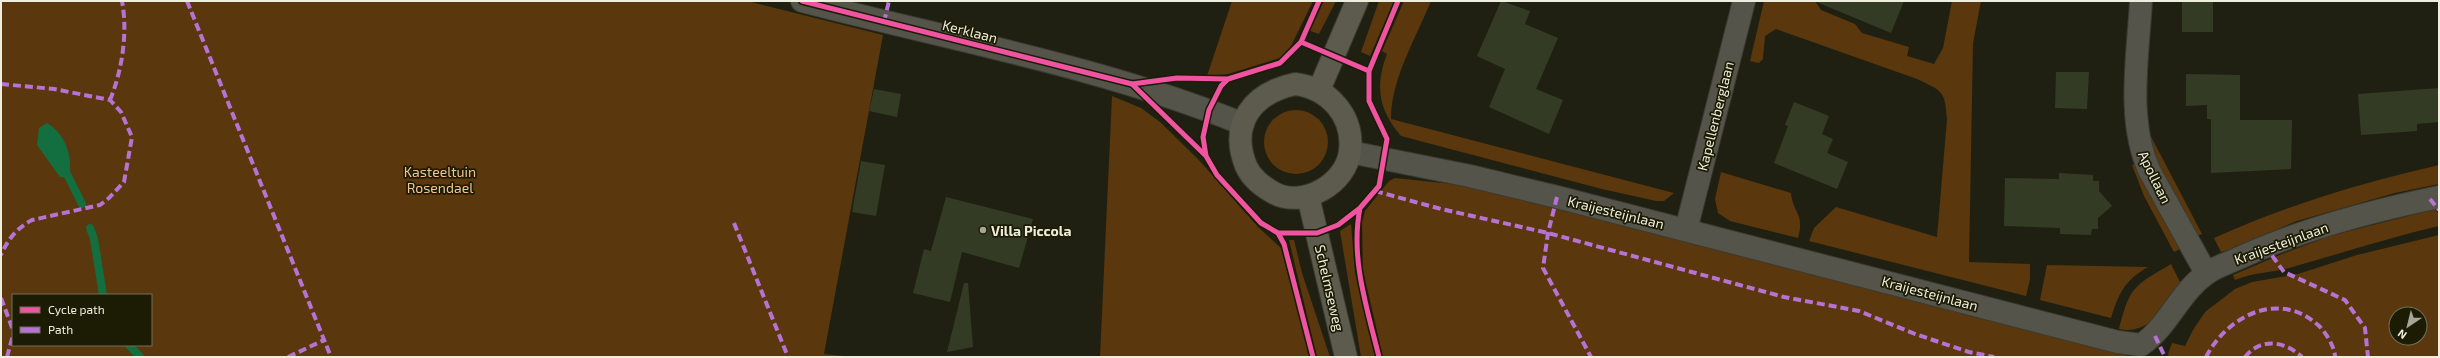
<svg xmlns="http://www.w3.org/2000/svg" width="2440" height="358" viewBox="0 0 2440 358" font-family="'Exo 2',sans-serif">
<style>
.green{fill:#5a370d;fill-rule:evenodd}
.water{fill:#136f3f}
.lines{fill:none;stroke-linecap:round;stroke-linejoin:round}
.stream{stroke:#136f3f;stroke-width:8}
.building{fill:#343b24}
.minor-casing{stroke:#3a3b31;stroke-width:24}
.major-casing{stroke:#3a3b31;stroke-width:24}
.minor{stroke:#54544a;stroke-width:22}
.major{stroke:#5c5b4e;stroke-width:22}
.quiet{stroke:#b673d3;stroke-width:4;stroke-dasharray:8 4;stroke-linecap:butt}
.cycleway-casing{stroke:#1c1c04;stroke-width:8}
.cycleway{stroke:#f153a3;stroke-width:5}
.poi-dot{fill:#a5a697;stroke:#1c1c04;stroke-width:1.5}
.labels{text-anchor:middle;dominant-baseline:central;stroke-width:3.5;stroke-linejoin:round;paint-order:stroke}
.street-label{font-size:14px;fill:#edeede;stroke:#1c1c04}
.park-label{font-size:14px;fill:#f7c28f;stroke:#1c1c04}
.poi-label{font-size:14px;font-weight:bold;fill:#edeede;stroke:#1c1c04;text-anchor:start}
</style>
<rect width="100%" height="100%" fill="#1f2012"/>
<path class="green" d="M1,1H747L883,35L824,354L854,357H1ZM13,295H151V345H13Z
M1232,1H1313L1291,46L1280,58L1228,74L1207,76Z
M1324,1H1336L1319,34L1310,31Z
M1379,1H1394L1370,56L1361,52Z
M1404,1H1431C1416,38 1391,79 1391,119L1674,193L1664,201H1656L1602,189L1401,136C1378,109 1375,86 1387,54L1382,51Z
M1764,1H1815L1821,10L1855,24L1862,33L1909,47L1907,56L1934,64L1943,48L1952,1H1981L1973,43L1969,262L2030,264V279L2026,296L1809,241L1814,228L1836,207L1937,237L1947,119C1945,90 1942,91 1917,79L1776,29L1765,36L1763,59L1759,63L1750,61Z
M1112,96L1141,108L1160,122L1198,159L1258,227L1281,248L1310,357H1100Z
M1264 142a32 32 0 1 1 64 0a32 32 0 1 1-64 0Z
M2147,129L2202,234L2197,236L2157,162Z
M2135,164L2180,249L2174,252L2144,196L2132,165Z
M2439,165V184L2395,193L2297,221L2228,250L2221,252L2214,238C2287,205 2361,183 2439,165Z
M1721,172L1791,193C1793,214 1805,213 1798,238L1730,221L1718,213L1715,199Z
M1395,178L1452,184L1496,192L2132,357H1383L1363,270L1362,222L1365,211L1389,181Z
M2435,209L2439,214V226C2388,238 2339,254 2289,268C2270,273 2255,272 2235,280L2233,275L2282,254L2330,236Z
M1351,224L1355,273L1375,357H1361L1340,231Z
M2439,235V357H2169L2168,354L2172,343L2185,346L2193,330L2205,312L2235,289L2252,282L2298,274L2357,255ZM2396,314H2420V338H2396Z
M1289,240H1294L1302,273L1330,357H1317Z
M2171,264L2180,282L2155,315L2154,319C2144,328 2132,332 2119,329C2130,286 2134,286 2171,264Z
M2047,265L2148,267C2124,281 2119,293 2111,318L2040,300Z"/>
<path class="water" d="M47,123C64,132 75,159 68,178L60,177L37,145L39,128Z"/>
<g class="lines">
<path class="stream" d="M64,168L82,204
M90,228L94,239L103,295
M129,345L140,357"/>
</g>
<path class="building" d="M1501,1L1530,11L1525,24L1558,38L1536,89L1563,100L1549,134L1489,107L1505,69L1477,56Z
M1814,1H1904L1891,33Z
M2182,1H2213V32H2182Z
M2056,72H2089L2087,109L2055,108Z
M2186,74L2240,75V120H2292L2291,169L2211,173V119H2207V105L2186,106Z
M2439,88V122L2417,124V131L2361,135L2358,94Z
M874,89L901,94L897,117L869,111Z
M1794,102L1829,116L1822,134L1833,139L1827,153L1848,162L1837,189L1774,163L1788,126L1785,125Z
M861,161L885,165L876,216L852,212Z
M2059,173L2093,175V181H2099V191L2112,206L2098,218V229H2092L2091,235L2060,234V228L2004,226L2005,178L2059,179Z
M946,197L1033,219L1019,268L962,252L950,302L913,293L924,249L931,251Z
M964,283H968L973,347L947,352Z"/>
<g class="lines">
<g class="minor-casing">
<path id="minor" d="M802,1C948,39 1103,67 1243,124
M2141,1C2138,56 2126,121 2150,172L2206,273
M1350,152L1470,176L1557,197L2118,342L2141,345C2168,327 2179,293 2206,274C2215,267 2228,263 2239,258C2302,229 2371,211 2439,197
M1686,230L1744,1"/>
</g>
<g class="major-casing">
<path id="major" d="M1295,84C1329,88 1354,116 1350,151C1347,183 1303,209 1274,193C1262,186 1252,179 1246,166C1229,123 1253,93 1295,84Z
M1319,90L1357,1
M1308,196L1346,357"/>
</g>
<use href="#minor" class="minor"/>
<use href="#major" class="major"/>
<path class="quiet" d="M187,1L331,357
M884,22L889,1
M1,84L54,89L110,100L121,112L132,137L124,182L109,198L100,205L32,220C17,228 8,239 1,255
M110,100C122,71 128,33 122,1
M1375,191L1441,209L1548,233L1784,297L1859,311L1915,334L1969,352L1994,357
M1557,197L1548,233L1543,268L1591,357
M2430,199L2439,210
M734,223L788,357
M2265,246L2284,272L2345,300L2365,328L2368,357
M1,298L13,330
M2155,336L2165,357
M7,357L13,335
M288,357L324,340
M2206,357C2228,315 2279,290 2318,325C2325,331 2335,347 2335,357
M2245,357C2261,337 2285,341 2302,357"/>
<g class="cycleway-casing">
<path id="cycleway" d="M802,1L1132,84L1177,78L1228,79
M1319,1L1301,42L1280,63L1228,79L1221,86L1209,110L1203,137L1206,156L1217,175L1261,223L1278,233H1317L1338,225L1360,208L1379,186L1387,139L1369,101V71L1398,1
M1301,42L1369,71
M1132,84L1206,156
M1360,208C1350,258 1367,308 1379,357
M1278,233L1284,244L1313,357"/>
</g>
<use href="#cycleway" class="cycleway"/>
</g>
<circle class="poi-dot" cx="983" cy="230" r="4"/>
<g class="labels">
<g class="street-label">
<text transform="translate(970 31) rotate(14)">Kerklaan</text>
<text transform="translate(1715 116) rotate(-76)">Kapellenberglaan</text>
<text transform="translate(2155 177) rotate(64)">Apollaan</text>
<text transform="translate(1616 212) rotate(14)">Kraijesteijnlaan</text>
<text transform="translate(2281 243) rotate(-20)">Kraijesteijnlaan</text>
<text transform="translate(1330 288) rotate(77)">Schelmseweg</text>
<text transform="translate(1930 293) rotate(15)">Kraijesteijnlaan</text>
</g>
<g class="park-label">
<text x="440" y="171">Kasteeltuin<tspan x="440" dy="16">Rosendael</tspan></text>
</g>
<g class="poi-label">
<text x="991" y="230">Villa Piccola</text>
</g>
</g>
<rect width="2440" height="358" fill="none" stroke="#edeede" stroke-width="4"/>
<rect x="12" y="294" width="140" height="52" fill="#1c1c04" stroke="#70705b"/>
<rect x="20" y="307" width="20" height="6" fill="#f153a3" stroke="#70705b"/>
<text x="48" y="314" font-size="12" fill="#edeede">Cycle path</text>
<rect x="20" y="327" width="20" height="6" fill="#b673d3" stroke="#70705b"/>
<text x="48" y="334" font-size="12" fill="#edeede">Path</text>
<g transform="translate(2408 326) rotate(215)"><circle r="19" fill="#1c1c04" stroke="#70705b"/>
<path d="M0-3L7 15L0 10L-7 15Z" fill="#a5a697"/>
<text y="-6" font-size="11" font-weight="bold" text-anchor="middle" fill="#edeede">N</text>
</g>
</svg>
